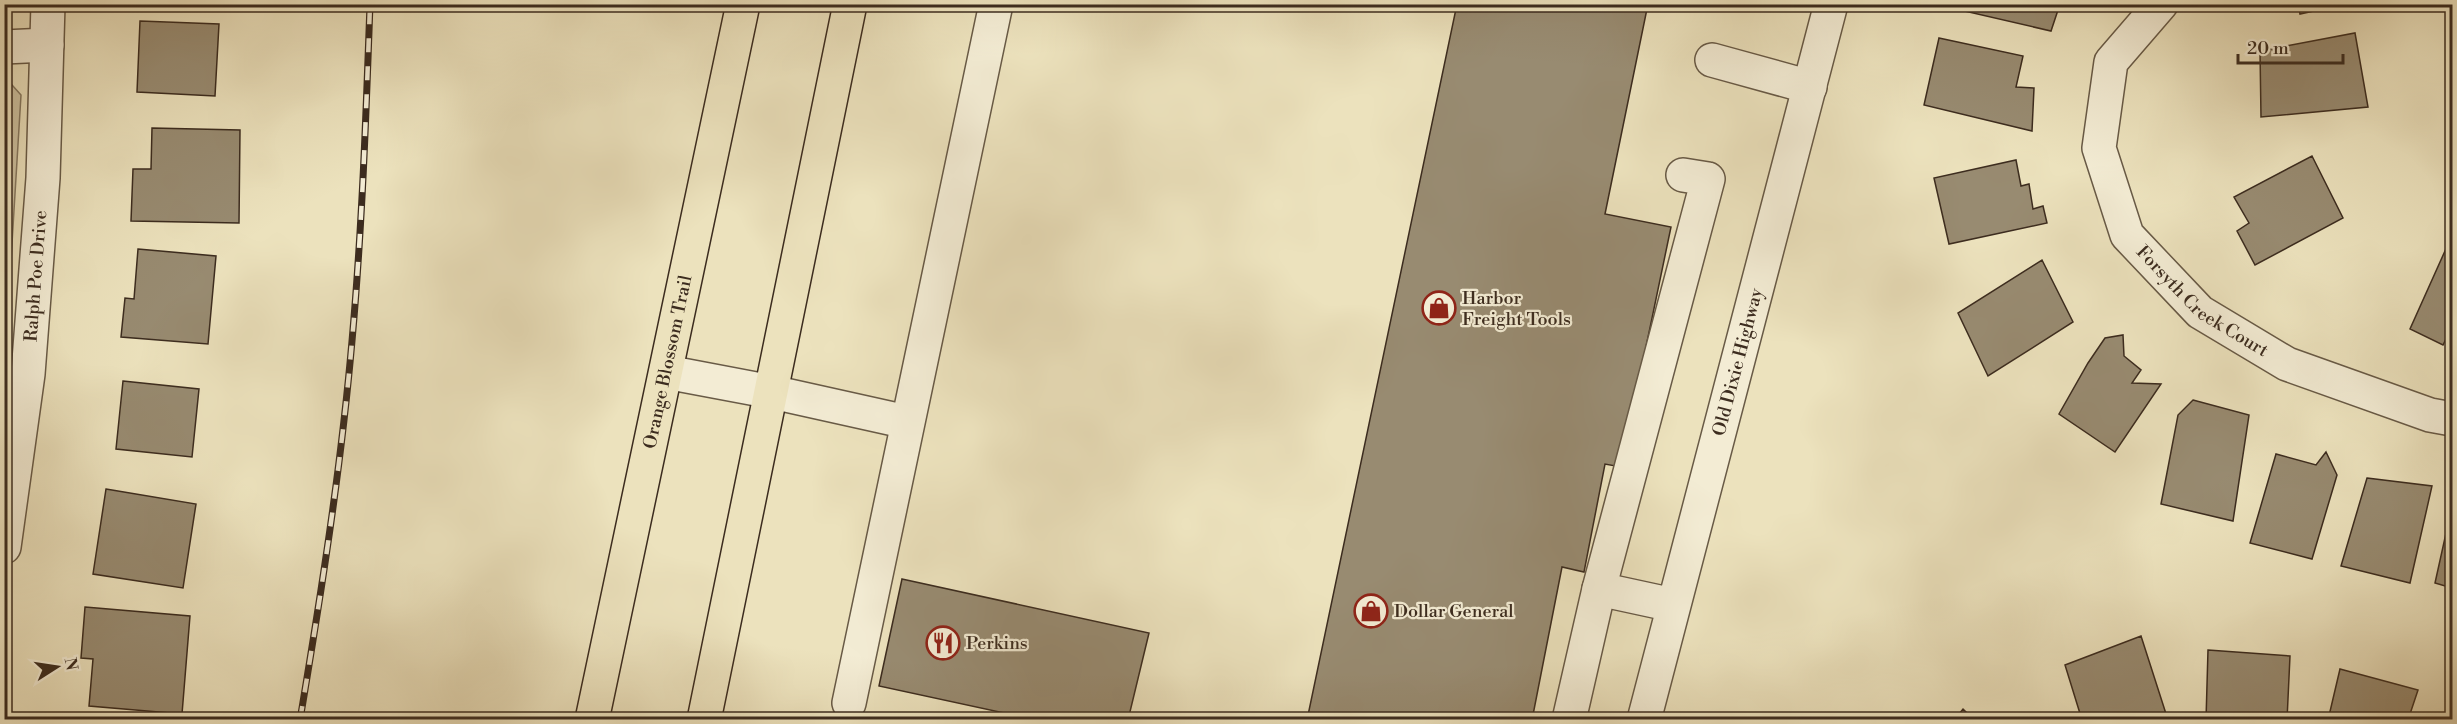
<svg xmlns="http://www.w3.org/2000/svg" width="2457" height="724" viewBox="0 0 2457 724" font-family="'Libre Bodoni',serif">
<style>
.green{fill:#cec3a2;stroke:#857860;stroke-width:1.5}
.building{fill:#988b71;stroke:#3c2c1f;stroke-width:1.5}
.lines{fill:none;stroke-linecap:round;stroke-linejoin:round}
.minor-casing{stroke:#685a46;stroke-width:36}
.major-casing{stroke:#3c2c1f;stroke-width:36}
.minor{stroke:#f3ecd4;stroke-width:33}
.major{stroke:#ece2bd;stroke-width:33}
.rail-casing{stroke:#3c2c1f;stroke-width:7}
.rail{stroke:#f3ecd4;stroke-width:4.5;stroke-dasharray:14;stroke-linecap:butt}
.labels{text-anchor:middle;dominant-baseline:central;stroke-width:4.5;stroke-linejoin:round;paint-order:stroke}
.street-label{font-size:18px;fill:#3c2c1f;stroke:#f3ecd4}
.poi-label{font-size:18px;fill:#3c2c1f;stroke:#f3ecd4;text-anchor:start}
</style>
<rect width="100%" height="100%" fill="#ece2bd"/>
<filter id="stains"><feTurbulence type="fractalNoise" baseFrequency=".00333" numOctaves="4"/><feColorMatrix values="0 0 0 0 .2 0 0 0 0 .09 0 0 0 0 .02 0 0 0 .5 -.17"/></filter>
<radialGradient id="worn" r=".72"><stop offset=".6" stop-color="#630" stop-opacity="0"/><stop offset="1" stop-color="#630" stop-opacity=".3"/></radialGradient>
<path class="green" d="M4,76L21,95L6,342H4Z"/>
<path class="building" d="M1457,4H1648L1605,214L1671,227L1621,467L1605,464L1584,572L1562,567L1532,720H1307Z
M1948,4H2060L2051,31L1947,7Z
M2298,4H2345L2300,14Z
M140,21L219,24L215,96L137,92Z
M2355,33L2368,107L2261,117L2260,51Z
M1939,38L2023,56L2016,87L2034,88L2032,131L1924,105Z
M152,128L240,130L239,223L131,221L133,169H151Z
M2312,156L2343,218L2255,265L2237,231L2249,223L2234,197Z
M2016,160L2021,186L2029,184L2033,209L2043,206L2047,223L1949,244L1934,178Z
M2449,242L2452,244V342L2446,339L2443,345L2410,329Z
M138,249L216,256L208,344L121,337L125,298L134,299Z
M2042,260L2073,322L1988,376L1958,313Z
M2123,335L2124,356L2141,370L2132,383L2161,384L2115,452L2059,414L2088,363L2105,338Z
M123,381L199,389L192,457L116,449Z
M2193,400L2249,415L2233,521L2161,504L2178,415Z
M2326,452L2337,475L2312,559L2250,543L2276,454L2316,465Z
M2367,478L2432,486L2410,583L2341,566Z
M106,489L196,504L183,588L93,574Z
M2452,506V588L2435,583Z
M902,579L1149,633L1128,720H1037L879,686Z
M85,607L190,616L182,714L89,706L93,659L81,658Z
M2141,636L2168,720H2082L2065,665Z
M2208,650L2290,656L2287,720H2206Z
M2340,669L2418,690L2408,720H2328Z
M1963,709L1974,720H1954Z"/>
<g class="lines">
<g class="minor-casing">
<g id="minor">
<path id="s1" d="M2161,4L2111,62L2099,148L2127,235L2200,312L2287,364L2430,415L2452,419"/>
<path d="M4,47L47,45"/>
<path d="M1712,60L1810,87"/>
<path d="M666,372L772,392L907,422"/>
<path id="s2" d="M4,547L28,374L43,178L48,4"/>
<path d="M1599,589L1673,605"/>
<path d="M849,703L996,4"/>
<path d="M1569,720L1599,589L1708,179L1683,175"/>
<path id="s3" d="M1644,720L1831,4"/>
</g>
</g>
<g class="major-casing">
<g id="major">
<path id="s4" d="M592,720L743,4"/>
<path d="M704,720L850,4"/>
</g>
</g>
<use href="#minor" class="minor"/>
<use href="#major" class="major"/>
<g class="rail-casing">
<path id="rail" d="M300,720C321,594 341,468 352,341C362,229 366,117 370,4"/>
</g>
<use href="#rail" class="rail"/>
</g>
<defs>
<g id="shop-ring" transform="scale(1.725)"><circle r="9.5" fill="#f3ecd4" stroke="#8f2418" stroke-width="1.5"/><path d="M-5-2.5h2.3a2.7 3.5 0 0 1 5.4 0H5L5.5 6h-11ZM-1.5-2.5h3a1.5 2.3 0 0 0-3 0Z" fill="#8f2418"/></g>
<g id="restaurant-ring" transform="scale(1.725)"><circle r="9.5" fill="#f3ecd4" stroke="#8f2418" stroke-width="1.5"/><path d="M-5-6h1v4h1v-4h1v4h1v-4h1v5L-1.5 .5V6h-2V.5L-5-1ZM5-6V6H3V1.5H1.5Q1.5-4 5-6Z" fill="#8f2418"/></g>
</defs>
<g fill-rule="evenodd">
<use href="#shop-ring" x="1439" y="308"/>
<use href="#shop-ring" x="1371" y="611"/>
<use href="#restaurant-ring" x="943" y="643"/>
</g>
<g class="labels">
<g class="street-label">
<text stroke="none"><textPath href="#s2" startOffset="273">Ralph Poe Drive</textPath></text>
<text stroke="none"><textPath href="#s1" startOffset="356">Forsyth Creek Court</textPath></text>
<text stroke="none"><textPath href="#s4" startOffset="366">Orange Blossom Trail</textPath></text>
<text stroke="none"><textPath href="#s3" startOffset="370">Old Dixie Highway</textPath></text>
</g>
<g class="poi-label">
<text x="1462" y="298">Harbor<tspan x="1462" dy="21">Freight Tools</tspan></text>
<text x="1394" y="611">Dollar General</text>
<text x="966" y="643">Perkins</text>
</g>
</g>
<rect width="2457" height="724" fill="none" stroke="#ece2bd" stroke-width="24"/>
<rect x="6" y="6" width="2445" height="712" fill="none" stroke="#3c2c1f" stroke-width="3"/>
<rect x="12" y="12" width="2433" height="700" fill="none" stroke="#3c2c1f" stroke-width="1.5"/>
<g transform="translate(57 667) rotate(78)" stroke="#f3ecd4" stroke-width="4.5" paint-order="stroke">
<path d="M0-4.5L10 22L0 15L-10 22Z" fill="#3c2c1f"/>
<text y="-9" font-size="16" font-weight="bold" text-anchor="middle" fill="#3c2c1f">N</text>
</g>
<path d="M2238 54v9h105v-9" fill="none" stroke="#3c2c1f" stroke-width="3"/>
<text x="2247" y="54" font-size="18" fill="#3c2c1f" stroke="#f3ecd4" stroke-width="4.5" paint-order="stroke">20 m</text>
<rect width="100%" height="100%" filter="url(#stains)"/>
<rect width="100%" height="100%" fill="url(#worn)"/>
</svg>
